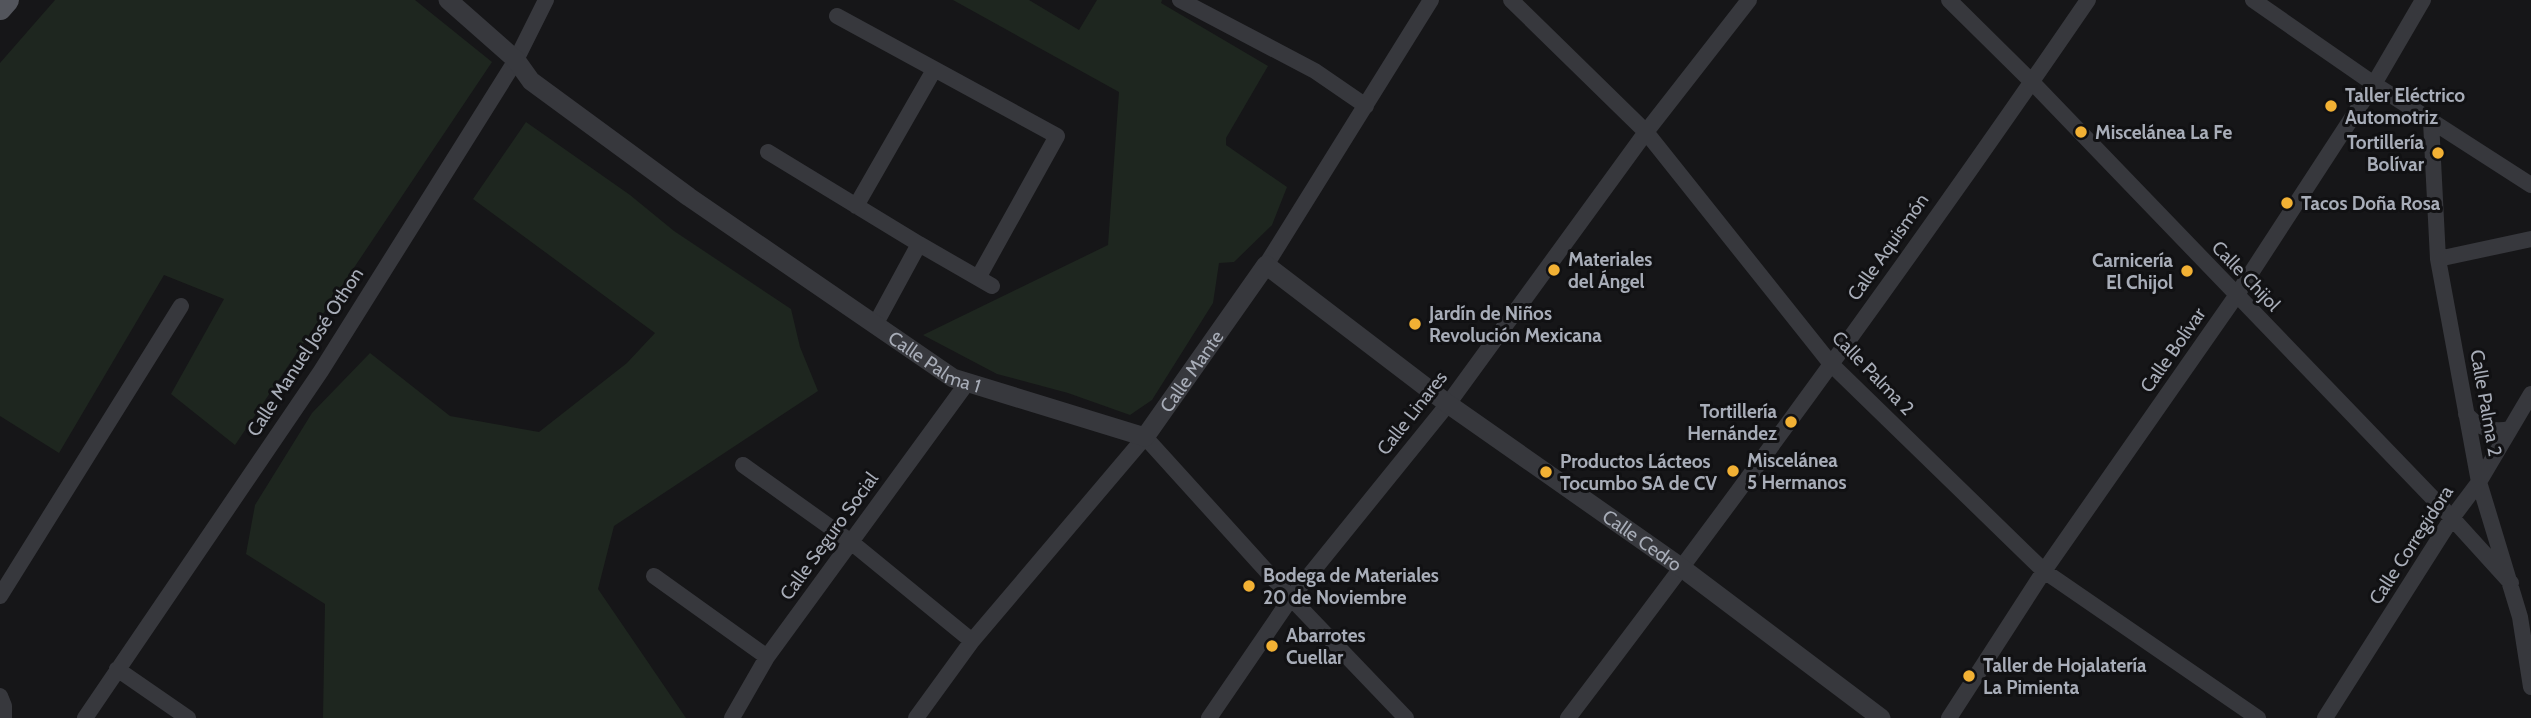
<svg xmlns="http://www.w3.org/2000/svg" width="2531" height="718" viewBox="0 0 2531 718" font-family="Cabin,sans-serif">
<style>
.green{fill:#1e261f}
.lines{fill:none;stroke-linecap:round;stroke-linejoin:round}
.minor{stroke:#37383d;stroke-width:16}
.tertiary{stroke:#37383d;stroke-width:19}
.primary{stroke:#53555c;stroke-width:24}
.poi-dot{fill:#f2b134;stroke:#111113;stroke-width:2.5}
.labels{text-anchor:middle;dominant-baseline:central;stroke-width:6;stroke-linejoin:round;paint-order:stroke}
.poi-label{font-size:19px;font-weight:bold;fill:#a8adb8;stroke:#111113;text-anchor:start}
.street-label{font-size:19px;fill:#a8adb8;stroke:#111113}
</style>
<rect width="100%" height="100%" fill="#161618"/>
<path class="green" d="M55,0H415L492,62L235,445L171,394L224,299L164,275L59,453L0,416V63Z
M953,0H1029L1079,30L1097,0H1162L1161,3L1268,66L1226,138V145L1287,187L1272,225L1234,262L1219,263L1213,303L1152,400L1130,415L1068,393L997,374L923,335L1108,245L1119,92Z
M526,122L630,195L674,231L791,309L800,347L818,391L614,526L598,589L686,718H323L325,604L246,554L255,505L312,413L370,353L450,416L539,432L627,363L655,333L473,199Z"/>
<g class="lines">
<path class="minor" d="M1180,0L1315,71L1366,106
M1511,0L1646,132L1831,364L2044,571L2258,718
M1949,0L2032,82L2452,518L2511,583
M2253,0L2374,84L2531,185
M837,16L1057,136L978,278
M2431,121L2438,259L2479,482L2520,617L2531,687
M768,152L919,244L992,286
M856,206L934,70
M2438,259L2531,239
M1266,265L1431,0
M875,325L919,244
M2466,414C2479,428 2492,433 2510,429
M743,465L851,542L972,641
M654,576L767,657
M0,596L181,306
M117,669L188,718
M0,696L4,706V718
M85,718L321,371L516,60L546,0
M732,718L767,657L967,383
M916,718L972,641L1145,437L1291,598L1406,718
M1209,718L1291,598L1448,404L1646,132L1749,0
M1568,718C1747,483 1921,244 2088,0
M1949,718L2044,571L2236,296L2374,84L2423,0
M2325,718L2452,518L2479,482L2531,394"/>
<path class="tertiary" id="s1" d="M448,0L516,60L531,81L689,197L953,378L1145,437L1266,265L1448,404L1682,568L1881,718"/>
<path class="primary" d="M0,8L7,0"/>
</g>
<g class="poi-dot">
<circle cx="2331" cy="106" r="7"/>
<circle cx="2081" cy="132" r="7"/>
<circle cx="2438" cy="153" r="7"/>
<circle cx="2287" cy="203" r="7"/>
<circle cx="1554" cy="270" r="7"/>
<circle cx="2187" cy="271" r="7"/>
<circle cx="1415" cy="324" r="7"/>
<circle cx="1791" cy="422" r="7"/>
<circle cx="1733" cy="471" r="7"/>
<circle cx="1546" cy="472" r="7"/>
<circle cx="1249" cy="586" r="7"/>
<circle cx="1272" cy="646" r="7"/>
<circle cx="1969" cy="676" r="7"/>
</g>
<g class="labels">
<g class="poi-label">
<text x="2345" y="95">Taller Eléctrico<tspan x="2345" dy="22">Automotriz</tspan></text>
<text x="2095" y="132">Miscelánea La Fe</text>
<text x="2424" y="142" text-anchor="end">Tortillería<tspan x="2424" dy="22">Bolívar</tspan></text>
<text x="2301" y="203">Tacos Doña Rosa</text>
<text x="1568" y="259">Materiales<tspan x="1568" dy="22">del Ángel</tspan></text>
<text x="2173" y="260" text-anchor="end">Carnicería<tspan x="2173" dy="22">El Chijol</tspan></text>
<text x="1429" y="313">Jardín de Niños<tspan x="1429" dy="22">Revolución Mexicana</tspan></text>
<text x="1777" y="411" text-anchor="end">Tortillería<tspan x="1777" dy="22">Hernández</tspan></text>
<text x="1747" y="460">Miscelánea<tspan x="1747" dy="22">5 Hermanos</tspan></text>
<text x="1560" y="461">Productos Lácteos<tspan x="1560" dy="22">Tocumbo SA de CV</tspan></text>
<text x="1263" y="575">Bodega de Materiales<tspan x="1263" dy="22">20 de Noviembre</tspan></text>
<text x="1286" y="635">Abarrotes<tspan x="1286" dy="22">Cuellar</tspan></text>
<text x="1983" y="665">Taller de Hojalatería<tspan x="1983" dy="22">La Pimienta</tspan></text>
</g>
<g class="street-label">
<text transform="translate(1888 247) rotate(-55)">Calle Aquismón</text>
<text transform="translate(2246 276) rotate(46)">Calle Chijol</text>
<text transform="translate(2173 350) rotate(-55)">Calle Bolívar</text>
<text transform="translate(305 352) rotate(-57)">Calle Manuel José Othon</text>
<text stroke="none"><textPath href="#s1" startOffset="609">Calle Palma 1</textPath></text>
<text stroke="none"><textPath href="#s1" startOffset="914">Calle Mante</textPath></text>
<text transform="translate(1873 373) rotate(46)">Calle Palma 2</text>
<text transform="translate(2486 403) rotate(80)">Calle Palma 2</text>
<text transform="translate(1412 413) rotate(-52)">Calle Linares</text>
<text transform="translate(829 536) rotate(-54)">Calle Seguro Social</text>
<text stroke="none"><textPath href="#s1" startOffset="1510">Calle Cedro</textPath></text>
<text transform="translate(2411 545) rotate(-57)">Calle Corregidora</text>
</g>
</g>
</svg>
